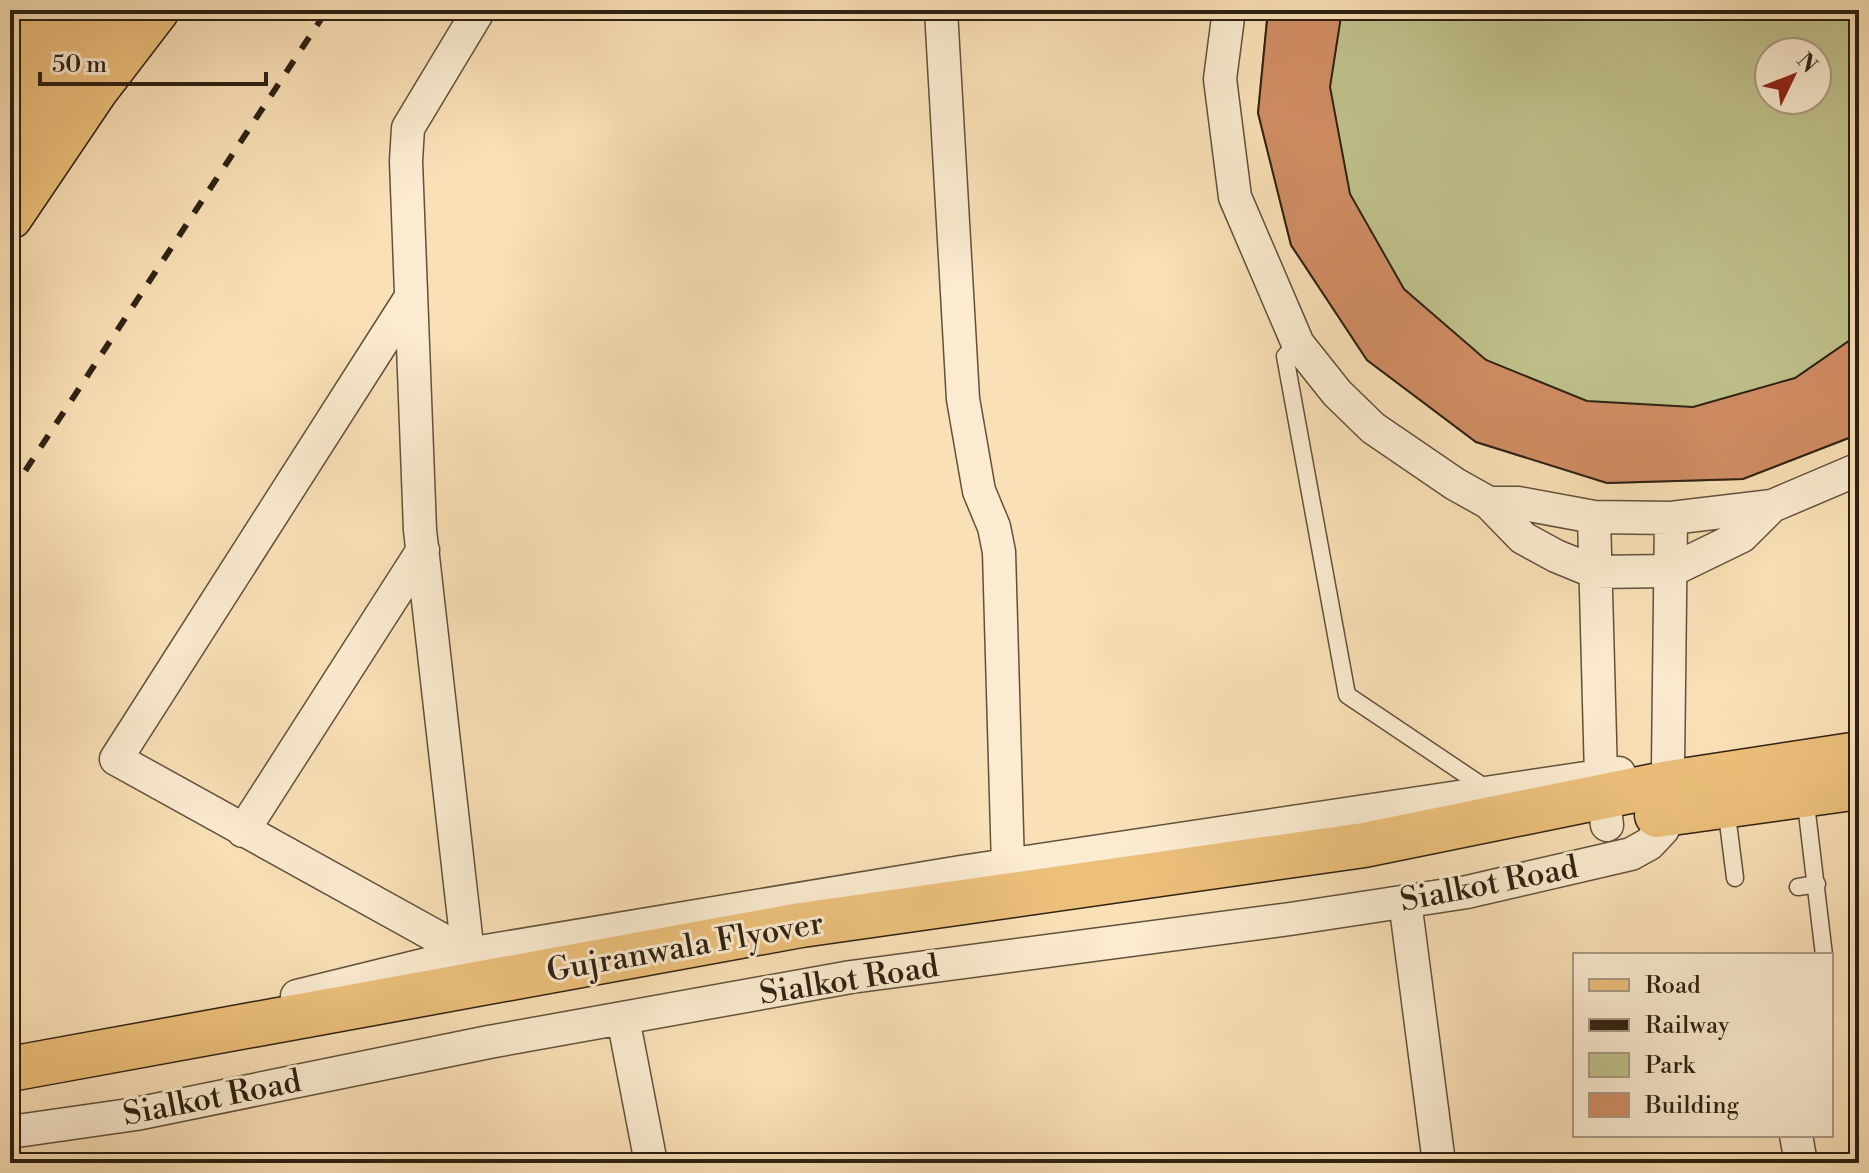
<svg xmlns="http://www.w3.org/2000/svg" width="1869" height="1173" viewBox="0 0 1869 1173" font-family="'Libre Bodoni',serif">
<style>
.green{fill:#c0c28c;stroke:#777250;stroke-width:2;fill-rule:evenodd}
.building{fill:#d18d64;stroke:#2e2113;stroke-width:2}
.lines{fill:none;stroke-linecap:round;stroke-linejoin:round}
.service-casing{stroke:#61513c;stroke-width:19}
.minor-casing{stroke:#61513c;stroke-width:35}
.primary-casing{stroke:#2e2113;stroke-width:47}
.trunk-casing{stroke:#2e2113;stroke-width:47}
.service{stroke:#fbebd0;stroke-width:16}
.minor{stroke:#fbebd0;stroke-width:32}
.primary{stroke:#ecc07b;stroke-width:44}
.trunk{stroke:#ecc07b;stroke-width:44}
.rail{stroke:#2e2113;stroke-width:6;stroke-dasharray:14 14;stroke-linecap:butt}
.labels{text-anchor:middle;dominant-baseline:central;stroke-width:6;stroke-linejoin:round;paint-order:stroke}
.street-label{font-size:32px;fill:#2e2113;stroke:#fbebd0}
</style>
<rect width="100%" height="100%" fill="#f9e0b6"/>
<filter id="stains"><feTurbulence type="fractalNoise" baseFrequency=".0025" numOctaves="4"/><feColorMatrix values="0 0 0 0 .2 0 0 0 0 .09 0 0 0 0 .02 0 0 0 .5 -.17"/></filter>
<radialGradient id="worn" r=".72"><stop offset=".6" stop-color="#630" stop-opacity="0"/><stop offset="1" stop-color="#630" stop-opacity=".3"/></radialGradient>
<path class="green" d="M1268,10H1859V434L1743,479L1607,483L1476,442L1367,360L1291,245L1258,113ZM1769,52H1817V100H1769Z"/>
<path class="building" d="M1268,10H1342L1330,87L1350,194L1404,289L1486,360L1587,401L1693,407L1795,378L1859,334V434L1743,479L1607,483L1476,442L1367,360L1291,245L1258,113Z"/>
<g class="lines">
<g class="service-casing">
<path id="service" d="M1298,344L1285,356L1347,695L1490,791
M1805,796L1824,955
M1726,807L1735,878
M1798,887L1817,884"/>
</g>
<g class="minor-casing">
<path id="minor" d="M941,10L963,399L979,491L994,527L999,552L1008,866
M1229,10L1220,79L1235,197L1298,344L1337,393L1373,428L1455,484L1489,503H1518L1594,517L1671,518L1772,506L1859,469
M411,297L116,759L468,954
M1489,503L1523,538L1556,556L1595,572L1670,571L1742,536L1772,506
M1594,517L1601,776L1607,825
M243,831L423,550
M1405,901L1439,1163
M468,954L420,530L406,161L408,128L479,10
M297,996L468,954L961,872L1619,773
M623,1018L651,1163
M10,1132L136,1114L489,1042L851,977L1290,919L1467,892L1631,854L1649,844L1663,829L1671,812L1668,766L1671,518
M1796,1135L1801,1163"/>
</g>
<g class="primary-casing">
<path id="primary" d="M10,92L74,10
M10,156L121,10
M1657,815L1859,787
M10,1069L801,925L1364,845L1669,783L1859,754"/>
</g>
<g class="trunk-casing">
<path id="trunk" d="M10,43L34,10
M10,217L95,91L157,10"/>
</g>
<use href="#service" class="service"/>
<use href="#minor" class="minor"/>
<use href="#primary" class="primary"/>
<use href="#trunk" class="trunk"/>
<path class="rail" d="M10,494L327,10"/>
</g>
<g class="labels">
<g class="street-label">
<text transform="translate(1489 884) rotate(-11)">Sialkot Road</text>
<text transform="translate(685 947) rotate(-10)">Gujranwala Flyover</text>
<text transform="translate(849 980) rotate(-9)">Sialkot Road</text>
<text transform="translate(212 1098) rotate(-11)">Sialkot Road</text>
</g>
</g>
<rect width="1869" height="1173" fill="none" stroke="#f9e0b6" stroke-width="40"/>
<rect x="12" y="12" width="1845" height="1149" fill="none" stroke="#2e2113" stroke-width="4"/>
<rect x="20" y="20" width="1829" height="1133" fill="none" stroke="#2e2113" stroke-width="2"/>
<rect x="1573" y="953" width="260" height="184" fill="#fbebd0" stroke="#a99a84" stroke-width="2"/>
<rect x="1589" y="979" width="40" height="12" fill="#ecc07b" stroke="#a99a84" stroke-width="2"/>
<text x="1645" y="993" font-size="24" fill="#2e2113">Road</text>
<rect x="1589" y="1019" width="40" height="12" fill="#2e2113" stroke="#a99a84" stroke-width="2"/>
<text x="1645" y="1033" font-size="24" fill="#2e2113">Railway</text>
<rect x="1589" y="1053" width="40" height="24" fill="#c0c28c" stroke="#a99a84" stroke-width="2"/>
<text x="1645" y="1073" font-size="24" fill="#2e2113">Park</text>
<rect x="1589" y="1093" width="40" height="24" fill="#d18d64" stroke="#a99a84" stroke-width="2"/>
<text x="1645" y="1113" font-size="24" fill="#2e2113">Building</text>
<g transform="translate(1793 76) rotate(47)"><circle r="38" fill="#fbebd0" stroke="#a99a84" stroke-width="2"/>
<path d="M0-6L14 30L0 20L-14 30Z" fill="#8f2418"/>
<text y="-12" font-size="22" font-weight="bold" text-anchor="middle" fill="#2e2113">N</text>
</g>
<path d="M40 72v12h226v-12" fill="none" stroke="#2e2113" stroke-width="4"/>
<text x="52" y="72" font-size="24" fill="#2e2113" stroke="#fbebd0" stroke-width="6" paint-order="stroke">50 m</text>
<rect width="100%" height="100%" filter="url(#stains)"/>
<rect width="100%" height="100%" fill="url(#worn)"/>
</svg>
